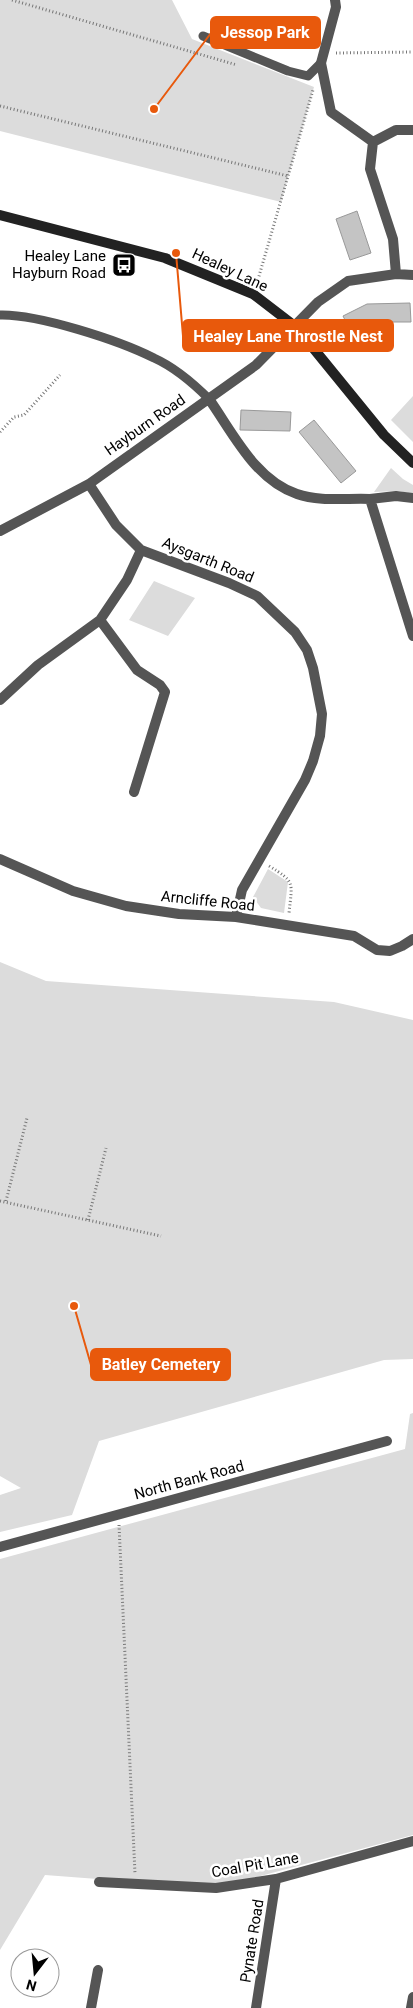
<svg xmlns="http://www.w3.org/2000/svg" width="413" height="2008" viewBox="0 0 413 2008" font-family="Roboto,sans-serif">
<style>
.green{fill:#dcdcdc}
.building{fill:#c4c4c4;stroke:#999}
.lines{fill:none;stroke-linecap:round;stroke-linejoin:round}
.path{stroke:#777;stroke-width:3;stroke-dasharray:1 2.5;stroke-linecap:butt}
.lane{stroke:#555;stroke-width:9}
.street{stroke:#555;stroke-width:10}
.secondary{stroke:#222;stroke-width:10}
.labels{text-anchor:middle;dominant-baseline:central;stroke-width:5;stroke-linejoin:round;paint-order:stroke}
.poi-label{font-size:15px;fill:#000;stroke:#fff;text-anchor:end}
.street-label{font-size:15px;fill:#000;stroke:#fff}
.leader{fill:none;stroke:#e8590c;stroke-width:2}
.callout-dot{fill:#e8590c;stroke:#fff;stroke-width:2}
.callout{fill:#e8590c;stroke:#e8590c;stroke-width:2}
.callout-label{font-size:16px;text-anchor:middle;font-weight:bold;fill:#fff}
</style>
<rect width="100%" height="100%" fill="#fff"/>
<path class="green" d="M0,0H172L192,39L314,87L281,202L0,131Z
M413,396V442L391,420Z
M391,468L403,479L413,485V494L399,491L374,492Z
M154,581L195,598L168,636L129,620Z
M268,869L288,882L284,913L261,908L253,897Z
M0,962L46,981L334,1002L413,1020V1359L384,1360L99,1441L72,1515L0,1532V1495L21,1488L0,1476Z
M413,1413V1835L216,1888L45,1875L0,1950V1559L405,1449L410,1414Z"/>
<path class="building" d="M357,211L371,253L350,260L336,219Z
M410,303L411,322H375L352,334L343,316L367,304Z
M241,410L291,412L290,431L240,430Z
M314,420L356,471L341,483L299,432Z"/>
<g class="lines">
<path class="path" d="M12,0L237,65
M336,53L413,52
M0,106L288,176
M257,283L313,90
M0,432L14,417L24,415L60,375
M269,866C296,882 292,883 289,913
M0,1201L161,1236
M6,1201L27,1118
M88,1220L106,1148
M119,1525L135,1874"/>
<path class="lane" d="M203,36L288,71L308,76L321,63
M0,315C38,314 118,340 154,358C174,367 193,383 209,399"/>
<path class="street" d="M335,0L336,7L321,63L331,112L373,142
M396,274L393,239L370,169L373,142L396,130H413
M209,399C233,433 255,480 297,494C319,502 347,498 370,499L413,636
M89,484L116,525L141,550L229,583L257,596L295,632L307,650L313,668L322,714L320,736L313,761L305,780L242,890L236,917
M370,499L396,496L413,498
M0,531L89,484L256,365L318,302L348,281L396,274L413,275
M100,620L137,670L160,685L165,692L134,792
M0,700L38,665L100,620L127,580L141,550
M0,859L73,891L126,906L179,914L236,917L354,936L377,950L390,951L402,946L413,939
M0,1547L387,1441
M99,1882L216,1888L276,1879L413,1841
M91,2008L98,1970
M256,2008L276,1879
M411,2008L413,1997"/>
<path class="secondary" d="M0,215L165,258L253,294L296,327L384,435L413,463"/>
</g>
<defs>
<g id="bus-square" transform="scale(1.25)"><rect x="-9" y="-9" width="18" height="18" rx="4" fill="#000" stroke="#fff"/><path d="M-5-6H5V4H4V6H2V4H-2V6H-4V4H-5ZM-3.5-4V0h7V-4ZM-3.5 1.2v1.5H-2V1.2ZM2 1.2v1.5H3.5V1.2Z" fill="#fff"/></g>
</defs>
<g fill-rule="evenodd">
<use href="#bus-square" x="124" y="265"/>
</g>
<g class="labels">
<g class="poi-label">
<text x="106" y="256">Healey Lane<tspan x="106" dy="17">Hayburn Road</tspan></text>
</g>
<g class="street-label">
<text transform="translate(230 270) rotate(25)">Healey Lane</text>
<text transform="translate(145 425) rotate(-35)">Hayburn Road</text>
<text transform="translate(208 560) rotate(22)">Aysgarth Road</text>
<text transform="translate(208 901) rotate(6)">Arncliffe Road</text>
<text transform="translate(189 1480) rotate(-15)">North Bank Road</text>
<text transform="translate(255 1865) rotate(-10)">Coal Pit Lane</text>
<text transform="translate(252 1941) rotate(-81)">Pynate Road</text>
</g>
</g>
<path class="leader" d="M154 109L211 33M176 253L183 336M74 1306L91 1365"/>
<g class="callout-dot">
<circle cx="154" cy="109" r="5"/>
<circle cx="176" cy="253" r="5"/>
<circle cx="74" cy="1306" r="5"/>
</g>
<g class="callout">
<rect x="211" y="17" width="109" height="31" rx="5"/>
<rect x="183" y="320" width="210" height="31" rx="5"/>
<rect x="91" y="1349" width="139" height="31" rx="5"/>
</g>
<g class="callout-label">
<text x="265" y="38">Jessop Park</text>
<text x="288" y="342">Healey Lane Throstle Nest</text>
<text x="161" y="1370">Batley Cemetery</text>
</g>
<g transform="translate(35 1973) rotate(196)"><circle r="24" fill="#ffffff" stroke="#999999"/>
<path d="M0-4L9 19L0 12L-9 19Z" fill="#000000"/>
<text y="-8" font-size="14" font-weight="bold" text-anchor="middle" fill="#000000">N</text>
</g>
</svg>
